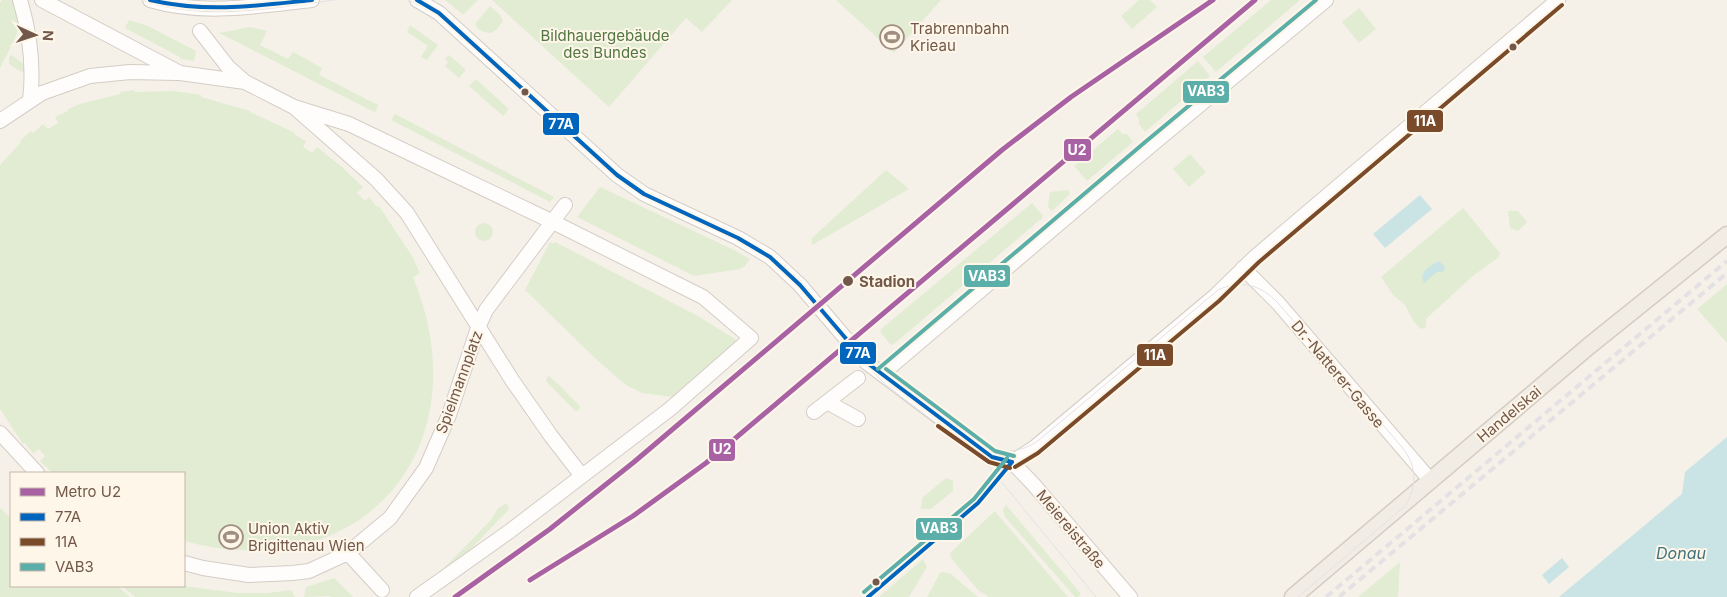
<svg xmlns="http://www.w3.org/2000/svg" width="1727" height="597" viewBox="0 0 1727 597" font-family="Inter,sans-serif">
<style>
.green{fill:#e1ecd3}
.water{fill:#cae3e5}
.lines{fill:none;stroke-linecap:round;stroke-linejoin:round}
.minor-casing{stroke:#d4cdc6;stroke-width:16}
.major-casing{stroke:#d4ccc5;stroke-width:19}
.minor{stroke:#fefdfc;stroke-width:14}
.major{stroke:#f1ede5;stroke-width:16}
.tram{stroke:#e4e1e4;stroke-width:1}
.rail{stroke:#e4e1e4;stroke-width:4;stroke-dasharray:8 5;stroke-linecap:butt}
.bus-1-casing{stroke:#fef6e8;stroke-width:8}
.bus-2-casing{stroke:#fef6e8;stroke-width:8}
.bus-3-casing{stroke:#fef6e8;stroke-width:8}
.bus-1{stroke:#0065bd;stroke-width:4}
.bus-2{stroke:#7a4b2a;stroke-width:4}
.bus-3{stroke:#5caea8;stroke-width:4}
.metro-1-casing{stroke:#fef6e8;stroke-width:9}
.metro-1{stroke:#a862a4;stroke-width:5}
.bus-dot{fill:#72584a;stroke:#fef6e8;stroke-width:2}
.labels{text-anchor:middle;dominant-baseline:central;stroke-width:4;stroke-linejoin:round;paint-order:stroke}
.poi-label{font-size:15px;fill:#72584a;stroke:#fef6e8;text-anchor:start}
.park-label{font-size:15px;fill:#527842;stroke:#fef6e8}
.stop-label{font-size:15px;font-weight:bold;fill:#72584a;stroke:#fef6e8;text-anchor:start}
.street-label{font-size:15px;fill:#72584a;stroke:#fef6e8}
.water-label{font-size:16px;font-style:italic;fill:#41737e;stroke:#fef6e8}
.line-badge{stroke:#fef6e8;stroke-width:2}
.badge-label{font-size:14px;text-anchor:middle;font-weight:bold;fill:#fff}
</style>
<rect width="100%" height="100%" fill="#f5f1e8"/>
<path class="green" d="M2,0H18C25,27 12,45 0,68V3Z
M445,0H478L464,14H462Z
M492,0H732L702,32L686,18L609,107Z
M836,0H941L894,53Z
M1139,0H1150L1157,7L1132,29L1121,16Z
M1271,0H1300L1216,72L1203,57Z
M490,6L500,15L503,21L497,29L491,33C485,33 477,30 475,24Z
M1359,8L1376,29L1359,43L1342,22Z
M129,20L148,26L196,51L194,61L180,59V57L125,28Z
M410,25L438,45L427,60L421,57L428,46L407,32Z
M250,27L267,31L260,45L288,59L293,52L322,68L319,75L378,105L376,111L374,112L219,33Z
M12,55L25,65L26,70L24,72L18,70L9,64V57Z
M449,55L466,70L459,78L445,66L448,62L445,59Z
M1198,61L1210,76L1145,132L1139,124V119L1136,114Z
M476,79L509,109L503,116L469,86Z
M134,90L135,92L174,91L201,95V97L250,111V112L295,133V135L306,141L303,147L312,153L317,147L342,167L363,187L357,193L365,201L369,197L377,207L379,206L414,259V260L420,273L413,277C483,447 363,589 184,541V473H53L40,461L45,456L39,449L33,453L25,443L23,444L0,409V165L21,142L20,141L31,131L33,133L43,124L48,129L58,123L55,117L68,111V109L80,104L120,94L121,92Z
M395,114L554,197L550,202L391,120Z
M1118,129L1122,134H1127L1133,142L1087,181L1074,166Z
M1190,154L1206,172L1189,187L1173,169Z
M886,170L909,189L812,245V238Z
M600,187L734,250L750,259L744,267L740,269L694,276L577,217Z
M1068,190L1070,194L1052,211L1048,207L1050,192Z
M1032,203L1043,216L1042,218L894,344L891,345L881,333L880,330Z
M1463,208L1500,253L1499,257L1474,275L1426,319V327L1421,329L1414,322L1405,305L1393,295L1381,277Z
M1508,211H1518L1527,222L1518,231L1510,228Z
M475 232a9 9 0 1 1 18 0a9 9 0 1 1-18 0Z
M550,242L553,244L555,242L696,315L735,339L737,343L673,397L642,393L626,385L597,360L525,290Z
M1727,284V343L1697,309Z
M548,376C554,378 573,400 580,406L579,410L575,411L546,381Z
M946,478L953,481V491L931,509H921L922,498Z
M507,503L509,509L450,571L439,573L491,520L498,508Z
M1006,505L1081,594L1078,597H1075L1005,517L1003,510Z
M0,508L11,518V586H117L130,597H0Z
M995,511L999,516L1068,597H989L978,590L951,558L950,553Z
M923,559L927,567L909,597H879Z
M1400,562L1398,597H1358Z
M943,572L951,574L978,597H927L940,573Z
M334,578L353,597H331L330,596L304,597L306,587Z
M122,586H184L237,593H268L291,590L295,597H135Z"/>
<path class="water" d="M1420,195L1432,209L1385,248L1373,234Z
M1439,261L1445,267L1444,271L1441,272H1437L1424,283C1418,272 1430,266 1439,261Z
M1727,437V597H1559L1682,494L1685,472Z
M1562,558L1569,567L1549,584L1542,575Z"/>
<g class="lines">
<g class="minor-casing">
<path id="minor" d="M20,0C30,33 34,67 30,101
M42,0L180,73L245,82
M150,0C204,16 257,6 312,0
M417,0L439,13L617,175L644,194L738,238L770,257L800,285L866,362L992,457L1012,462
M200,31L228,67L245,82L294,107L376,179L407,213L512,380L551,436L582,476L670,409L751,338L703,297L553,222L349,124L294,107
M0,121L42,93L90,76L130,72L177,73
M1243,268L1278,303L1431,481
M882,374L1148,148L1326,0
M827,402L858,419
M814,412L858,378
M0,433L37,473
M1012,462L1034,448L1215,296L1255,257L1558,0
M1012,462L1034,485L1130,597
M348,553L390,518L426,468L449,415L478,328L486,310L565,205
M184,563L203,568L249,575L293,573L309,571L348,553L382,590
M417,597L510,531L582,476"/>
</g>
<g class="major-casing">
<path id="major" d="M1293,597L1589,346L1727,235"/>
</g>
<use href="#minor" class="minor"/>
<use href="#major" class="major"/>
<path class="tram" d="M141,0C204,22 270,8 335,0
M408,0L429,10
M424,0L442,13L626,179L656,198L747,240L768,253L794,275L844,333L866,356L981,442C1001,454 1019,454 1039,440L1218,290C1241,279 1261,285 1278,303L1402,447C1417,466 1418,487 1404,507L1298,597
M853,352L886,385L957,439L986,463L1096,597"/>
<path class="rail" d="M1326,597L1727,261
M1339,597L1727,273"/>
<g class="bus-1-casing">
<path id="bus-1" d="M150,0C206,13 256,6 312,0
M417,0L439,13L617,175L644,194L738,238L770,257L800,285L866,362L992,457L1012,462
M868,597L978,503L1012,462"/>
</g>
<g class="bus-2-casing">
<path id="bus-2" d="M938,426L989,462L1010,468
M1015,467L1038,453L1219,301L1259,262L1562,5"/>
</g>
<g class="bus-3-casing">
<path id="bus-3" d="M878,369L1144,143L1316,0
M886,369L995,451L1014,456
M864,592L974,499L1007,458"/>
</g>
<use href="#bus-1" class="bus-1"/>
<use href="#bus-2" class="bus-2"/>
<use href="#bus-3" class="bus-3"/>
<g class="metro-1-casing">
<path id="metro-1" d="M530,580L633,516L706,463L1255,0
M455,597L550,529L634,462L1002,150L1071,97L1213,0"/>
</g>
<use href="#metro-1" class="metro-1"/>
</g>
<defs>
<g id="stadium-ring" transform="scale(1.25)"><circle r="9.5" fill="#fef6e8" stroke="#a08e81" stroke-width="1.5"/><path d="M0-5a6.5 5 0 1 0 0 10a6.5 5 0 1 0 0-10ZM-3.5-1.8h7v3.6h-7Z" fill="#a08e81"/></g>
</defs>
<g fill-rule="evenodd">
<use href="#stadium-ring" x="892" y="37"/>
<use href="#stadium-ring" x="231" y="537"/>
</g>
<g class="bus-dot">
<circle cx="1513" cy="47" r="4.5"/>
<circle cx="525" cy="92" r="4.5"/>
<circle cx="848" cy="281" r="6"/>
<circle cx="876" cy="582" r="4.5"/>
</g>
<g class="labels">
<g class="poi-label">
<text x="910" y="28">Trabrennbahn<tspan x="910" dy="17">Krieau</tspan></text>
<text x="248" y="528">Union Aktiv<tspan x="248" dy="17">Brigittenau Wien</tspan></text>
</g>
<g class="park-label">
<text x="605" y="35">Bildhauergebäude<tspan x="605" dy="17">des Bundes</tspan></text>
</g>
<g class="stop-label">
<text x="859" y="281">Stadion</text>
</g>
<g class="street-label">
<text transform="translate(1338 374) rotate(50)">Dr.-Natterer-Gasse</text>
<text transform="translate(459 382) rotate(-70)">Spielmannplatz</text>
<text transform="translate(1509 414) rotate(-40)">Handelskai</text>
<text transform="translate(1071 529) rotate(50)">Meiereistraße</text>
</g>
<g class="water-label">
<text x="1681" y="553">Donau</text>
</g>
</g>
<g class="line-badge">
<rect x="1182" y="80" width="48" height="24" rx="5" fill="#5caea8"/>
<rect x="1406" y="109" width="38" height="24" rx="5" fill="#7a4b2a"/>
<rect x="542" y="112" width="38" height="24" rx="5" fill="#0065bd"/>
<rect x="1063" y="138" width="29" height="24" rx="5" fill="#a862a4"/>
<rect x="963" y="264" width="48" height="24" rx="5" fill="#5caea8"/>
<rect x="839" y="341" width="38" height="24" rx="5" fill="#0065bd"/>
<rect x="1136" y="343" width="38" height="24" rx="5" fill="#7a4b2a"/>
<rect x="708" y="438" width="28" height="24" rx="5" fill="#a862a4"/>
<rect x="915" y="517" width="48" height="24" rx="5" fill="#5caea8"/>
</g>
<g class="badge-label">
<text x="1206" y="96">VAB3</text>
<text x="1425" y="126">11A</text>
<text x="561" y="129">77A</text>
<text x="1077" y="155">U2</text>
<text x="987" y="281">VAB3</text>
<text x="858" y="358">77A</text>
<text x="1155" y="360">11A</text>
<text x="722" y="454">U2</text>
<text x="939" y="533">VAB3</text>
</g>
<rect x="10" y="472" width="175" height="115" fill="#fef6e8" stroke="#c6b7a9"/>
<rect x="20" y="488" width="25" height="8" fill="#a862a4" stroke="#c6b7a9"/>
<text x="55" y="497" font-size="15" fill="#72584a">Metro U2</text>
<rect x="20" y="513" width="25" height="8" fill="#0065bd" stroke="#c6b7a9"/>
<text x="55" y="522" font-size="15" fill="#72584a">77A</text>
<rect x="20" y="538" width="25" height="8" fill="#7a4b2a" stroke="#c6b7a9"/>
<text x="55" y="547" font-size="15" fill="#72584a">11A</text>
<rect x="20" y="563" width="25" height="8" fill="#5caea8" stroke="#c6b7a9"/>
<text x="55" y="572" font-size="15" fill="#72584a">VAB3</text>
<g transform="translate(35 35) rotate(93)" stroke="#fef6e8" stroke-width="4" paint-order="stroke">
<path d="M0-4L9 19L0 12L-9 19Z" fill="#72584a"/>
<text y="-8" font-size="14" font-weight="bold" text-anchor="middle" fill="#72584a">N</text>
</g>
</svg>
